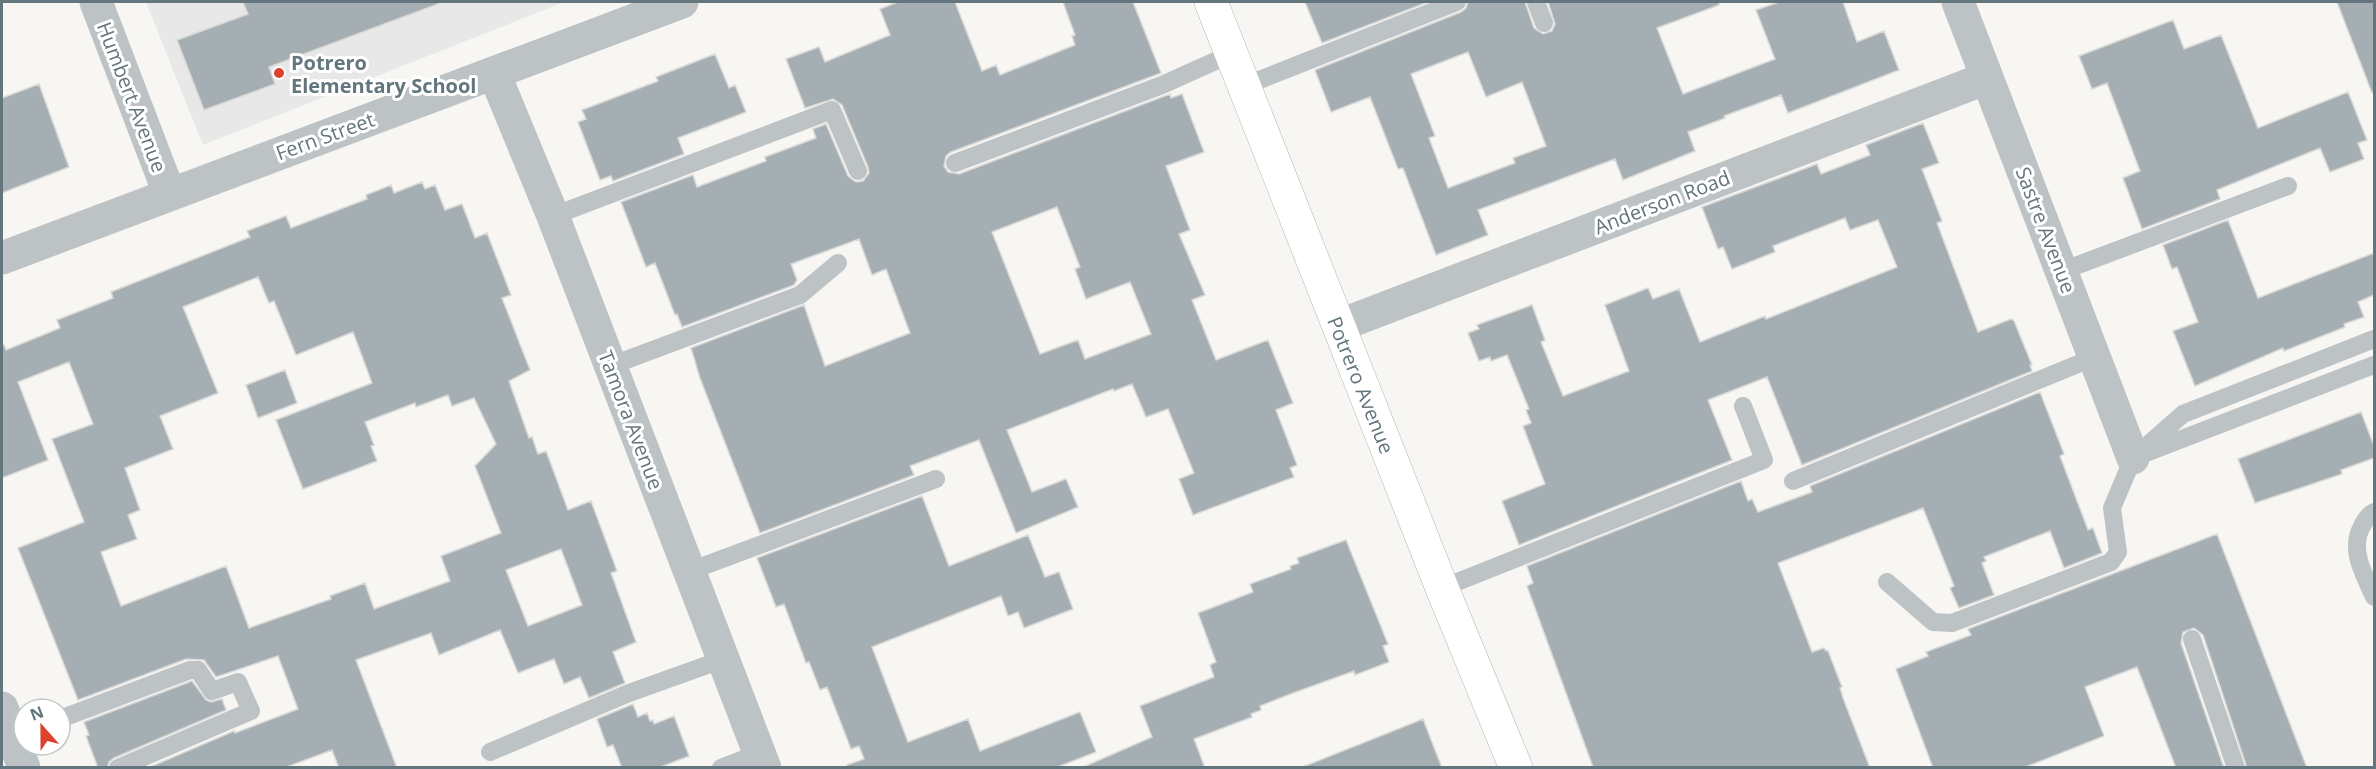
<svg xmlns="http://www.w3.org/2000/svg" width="2376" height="769" viewBox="0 0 2376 769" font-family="'Open Sans',sans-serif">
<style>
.built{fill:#e7e8e7}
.building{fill:#a5afb3;stroke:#d8d8d6;stroke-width:1.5;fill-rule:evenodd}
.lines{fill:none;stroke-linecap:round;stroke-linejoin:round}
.secondary-casing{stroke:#b0b7ba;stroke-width:34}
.lane{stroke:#bdc3c5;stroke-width:18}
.street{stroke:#bdc3c5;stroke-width:33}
.secondary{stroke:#fff;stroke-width:33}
.poi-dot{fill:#db432f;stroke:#fff;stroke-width:2}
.labels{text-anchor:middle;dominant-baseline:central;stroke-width:6;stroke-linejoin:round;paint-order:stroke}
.poi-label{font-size:20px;font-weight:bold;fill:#63757d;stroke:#fff;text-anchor:start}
.street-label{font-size:20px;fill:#63757d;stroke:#fff}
</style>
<rect width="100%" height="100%" fill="#f7f6f3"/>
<path class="built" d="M146,2H564L203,145Z"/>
<path class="building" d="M243,2H438V4L269,67L275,84L204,110L177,40L248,14Z
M898,2H955L982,71L996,65L1000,75L1075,45L1072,36L1075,35L1063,2H1133L1161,73L951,152L946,156L944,166L948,172L959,174L1170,94L1171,98L1182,94L1204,152L1166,166L1190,230L1179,234L1205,295L1192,300L1216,360L1268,340L1293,403L1276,410L1297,465L1290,468L1294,477L1193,515L1179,479L1194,473L1168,409L1146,417L1132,384L1114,391L1113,389L1007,430L1032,492L1066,479L1078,507L1016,533L979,440L910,466L914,475L760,533L700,378L691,348L804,305L825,366L910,333L886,269L872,275L859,239L791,264L797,280L794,285L682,327L677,314L675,315L655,263L646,267L621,202L693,175L697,187L766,161L765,157L816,138L813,129L826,124L848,176L856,182L863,181L869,173L868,167L842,105L833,99L805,108L786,59L819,47L825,62L890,35L880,9ZM1057,207L1080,267L1075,269L1086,299L1130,282L1151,334L1085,359L1078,340L1040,354L992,232Z
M1305,2H1428L1322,43Z
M1468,2H1525L1534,28L1543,34L1552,31L1555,24L1548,2H1719V5L1657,28L1683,94L1775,59L1756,10L1779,2H1843L1857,42L1884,31L1899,70L1788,113L1781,95L1724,116L1725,118L1688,132L1695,151L1623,180L1615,159L1478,210L1488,235L1436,255L1403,168L1398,169L1370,97L1331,112L1315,70L1461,12L1466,8ZM1468,52L1486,97L1522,82L1546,146L1513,158L1515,163L1448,188L1429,138L1435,136L1411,74Z
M2337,2H2374V92L2372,93Z
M2173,20L2184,49L2221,35L2258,128L2348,92L2367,140L2358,143L2364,159L2330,172L2320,148L2217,190L2220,199L2142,229L2123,178L2140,171L2107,83L2092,89L2079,56Z
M715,54L729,88L735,85L746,112L678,138L684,154L613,181L611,176L600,180L578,122L586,119L582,110L658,81L656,77Z
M39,84L69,167L2,193V98Z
M1923,123L1939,163L1922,169L1942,221L1937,223L1978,332L2011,319L2014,321L2032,365H2030L2032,371L1802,465L1767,377L1708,400L1732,460L1519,545L1502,501L1545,484L1523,426L1531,423L1526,410L1529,409L1507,355L1491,361L1490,357L1479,361L1468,333L1479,329L1477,325L1532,305L1545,340L1541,342L1563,396L1629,371L1605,305L1648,288L1653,299L1679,289L1700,342L1765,316L1766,319L1897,267L1878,220L1850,230L1845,218L1773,246L1775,252L1732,269L1723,247L1718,249L1702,207L1817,164L1821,174L1870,155L1866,145Z
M422,182L425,189L435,185L445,210L462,204L475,238L487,233L511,295L502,298L530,370L509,381L529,438L532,437L538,454L546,451L568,510L591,501L617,571L611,573L636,642L613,652L625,683L589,698L580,677L564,684L554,659L518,673L500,630L439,655L431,633L356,660L397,768H339L332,750L284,768H148L234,731L235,733L298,709L278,656L216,677L204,660L186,659L78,700L18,548L84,522L52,439L93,424L69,362L18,382L48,460L2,478V345H4L6,350L60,328L57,320L113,298L111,292L250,237L247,231L286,216L291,228L367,199L366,195L391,185L394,193ZM258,277L269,303L274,301L296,355L353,332L372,383L276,420L303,489L377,461L371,446L374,445L365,422L415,403L416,407L448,395L452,406L474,398L496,444L475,466L501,533L441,556L450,581L374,609L365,583L330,596L331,599L249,628L226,566L121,606L101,552L137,539L128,515L140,510L125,468L173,449L160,416L218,393L183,307ZM561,549L582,605L528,626L506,570Z
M2228,220L2258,298L2374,253V295L2358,302L2364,317L2344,324L2345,327L2284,351L2283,348L2195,386L2173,331L2198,322L2177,267L2172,269L2163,245Z
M285,370L297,403L258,418L246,385Z
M2040,392L2064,454L2060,456L2088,530L2093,528L2102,553L2064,568L2050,531L1984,557L1986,561L1982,563L1994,595L1959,608L1950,588L1954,586L1923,508L1778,563L1812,652L1824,648L1826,651H1828L1842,687L1840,688L1843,698L1870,768L1593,767L1527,586L1533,583L1527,566L1741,481L1748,501L1752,499L1758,512L1812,492L1810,486Z
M2361,412L2374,446V458L2341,470L2342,474L2255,503L2238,459Z
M922,496L949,566L1028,535L1045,577L1059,572L1073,609L1024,628L1018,612L1008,616L1001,596L872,647L908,742L968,719L980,751L1080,712L1096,752L1055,768H848L847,765L864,759L859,746L851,749L827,687L820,690L809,662L806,663L784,604L776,607L757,558Z
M2217,534L2307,768H2247L2203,635L2194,628L2183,632L2181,643L2224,768H2176L2137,667L2085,687L2104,736L2023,768H1933L1896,669L1928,656L1926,652L1971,635L1968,629Z
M1346,540L1388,644L1383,646L1389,662L1355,675L1354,671L1293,693L1260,706L1261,710L1251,714L1252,717L1194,739L1205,768H1081L1152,737L1140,706L1214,677L1210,665L1216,662L1198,613L1253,592L1250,584L1291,569L1290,566L1299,563L1297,558Z
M192,681L206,700L211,702L222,699L226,710L114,758L109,762L107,768H98L86,736L89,735L84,722Z
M633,704L638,717L647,713L650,721L653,720L654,724L674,716L689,756L658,768H622L613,745L607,747L597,719Z
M1423,719L1442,768H1306L1305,766Z"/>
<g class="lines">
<g class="secondary-casing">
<path id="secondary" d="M1211,2L1442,588L1516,768"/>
</g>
<path class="lane" d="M1536,2L1544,23
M1244,86L1457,2
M955,163L1162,85L1231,54
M553,216L832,110L858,171
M2062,271L2288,186
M610,366L800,295L838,263
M2143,454L2374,365
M1793,481L2095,357
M2374,512C2368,515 2366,519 2362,526C2349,550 2364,574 2374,597
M690,571L936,479
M1887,582L1933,622L1952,623L2111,562L2118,552L2112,508L2133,458L2183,414L2374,339
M1442,588L1764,460L1743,406
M2192,639L2236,768
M60,719L190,670H198L212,691L238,682L251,711L118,768
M490,752L629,693L724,659
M721,768L760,753"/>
<path class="street" d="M96,2L169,193
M1958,2L2133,458
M494,73L553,216L765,768
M2,258L682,2
M1338,326L1987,78
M2,708L24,768"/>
<use href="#secondary" class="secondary"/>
</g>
<circle class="poi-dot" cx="279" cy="73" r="6"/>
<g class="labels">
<g class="poi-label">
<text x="291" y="62">Potrero<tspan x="291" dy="23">Elementary School</tspan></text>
</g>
<g class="street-label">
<text transform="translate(132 97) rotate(69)">Humbert Avenue</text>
<text transform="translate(325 136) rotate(-20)">Fern Street</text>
<text transform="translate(1662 202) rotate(-21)">Anderson Road</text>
<text transform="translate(2046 230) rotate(69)">Sastre Avenue</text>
<text transform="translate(1361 385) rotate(68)">Potrero Avenue</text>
<text transform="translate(631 420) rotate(69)">Tamora Avenue</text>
</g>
</g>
<rect width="2376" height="769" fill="none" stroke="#63757d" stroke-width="6"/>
<g transform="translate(42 727) rotate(339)"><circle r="28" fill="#ffffff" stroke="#c1c8cb" stroke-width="1.5"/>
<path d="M0-4.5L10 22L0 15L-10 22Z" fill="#db432f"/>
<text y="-9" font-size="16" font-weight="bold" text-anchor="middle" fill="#63757d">N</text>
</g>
</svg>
